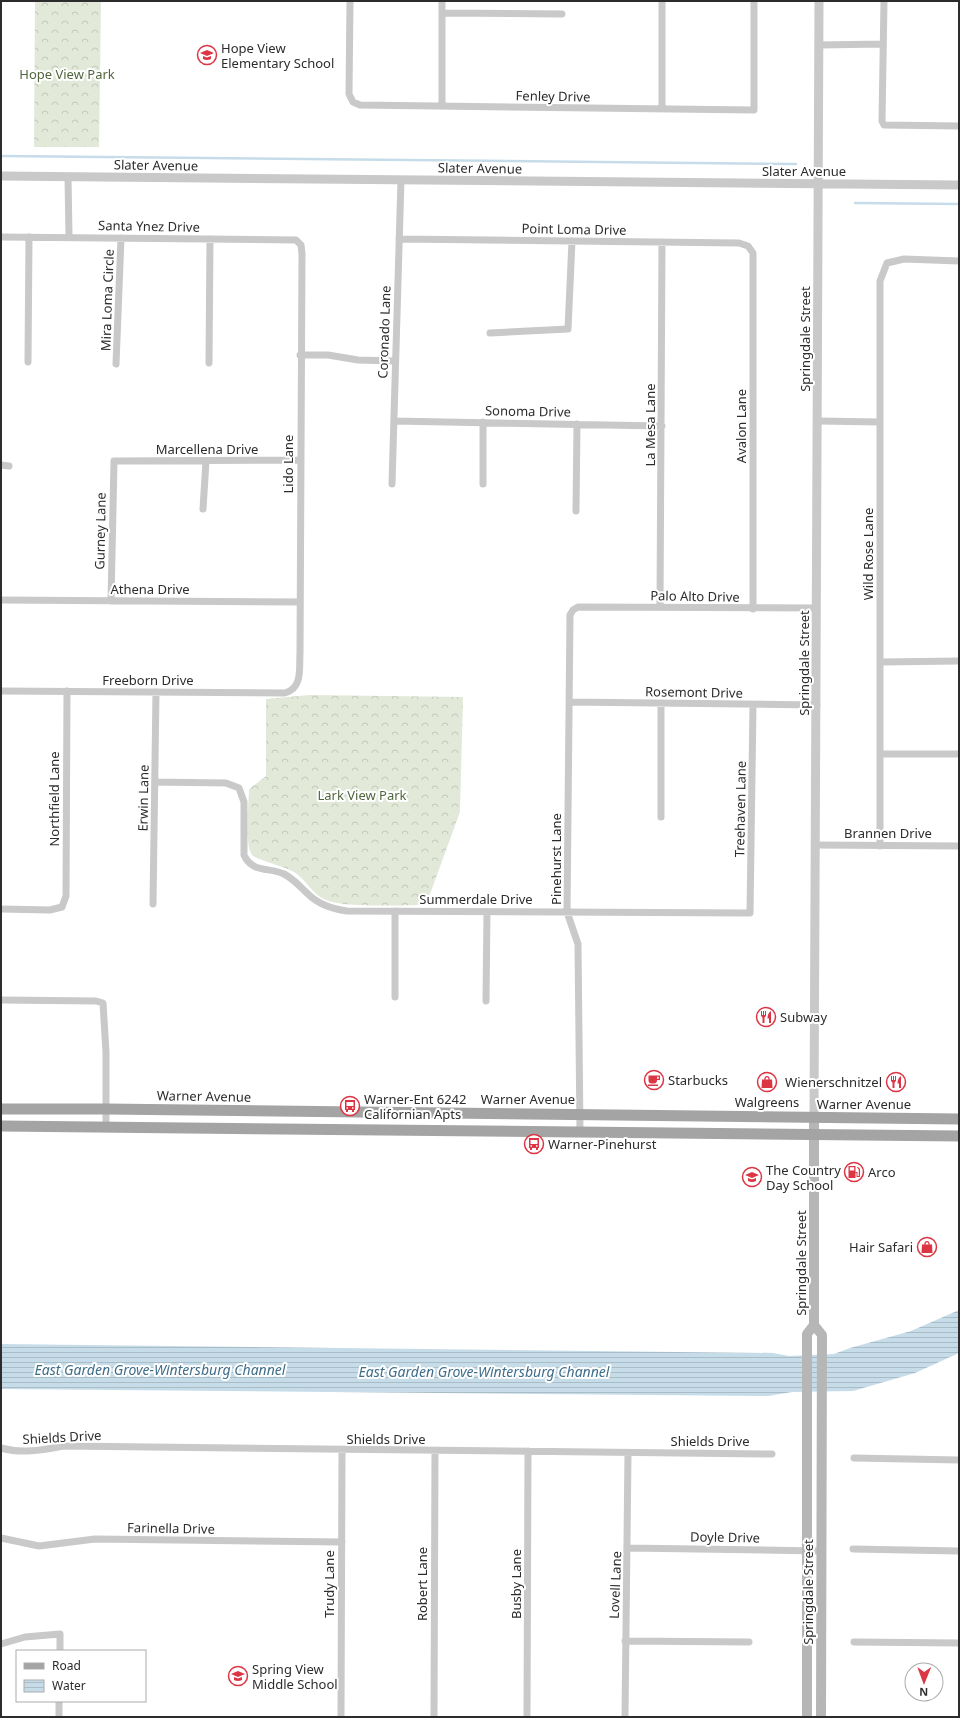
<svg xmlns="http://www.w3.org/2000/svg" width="960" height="1718" viewBox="0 0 960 1718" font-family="'Noto Sans',sans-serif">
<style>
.forest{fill:url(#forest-crowns)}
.water{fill:url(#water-rules)}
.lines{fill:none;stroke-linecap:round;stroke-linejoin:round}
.stream{stroke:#c6dce8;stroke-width:2.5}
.minor{stroke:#c9c9c9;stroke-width:7}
.tertiary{stroke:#c9c9c9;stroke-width:9}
.secondary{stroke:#b6b6b6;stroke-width:10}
.primary{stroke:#a4a4a4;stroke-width:11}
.labels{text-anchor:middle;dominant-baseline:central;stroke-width:4;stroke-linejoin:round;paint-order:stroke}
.poi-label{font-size:13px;fill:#2c2c2c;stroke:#fff;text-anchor:start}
.park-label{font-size:13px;fill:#50653c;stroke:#fff}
.street-label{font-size:13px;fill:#2c2c2c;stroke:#fff}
.water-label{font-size:14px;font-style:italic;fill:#3e6d89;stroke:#fff}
</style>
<defs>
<pattern id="forest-crowns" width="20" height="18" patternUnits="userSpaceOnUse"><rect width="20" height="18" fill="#e2e9d9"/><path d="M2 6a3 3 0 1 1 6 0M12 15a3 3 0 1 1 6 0" fill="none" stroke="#c2c8ba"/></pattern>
<pattern id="water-rules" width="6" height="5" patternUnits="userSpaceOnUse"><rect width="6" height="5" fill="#c6dce8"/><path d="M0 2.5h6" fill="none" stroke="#aabdc7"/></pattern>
</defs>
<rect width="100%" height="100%" fill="#fff"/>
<path class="forest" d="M35,1H101L99,147H34Z
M310,695L463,697L460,812L426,905C404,905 343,908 326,900C311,894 305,877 292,871C283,866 257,860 252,855C244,844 249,803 249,789L266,776V699Z"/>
<path class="water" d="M959,1310V1353L915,1373L853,1391L792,1392L768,1396L1,1389V1344L773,1353L789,1356L834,1354L850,1348L911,1331Z"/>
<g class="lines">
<path class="stream" d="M1,156L796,164
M855,203L959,204"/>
<path class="minor" d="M350,1L349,94L353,102L360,105L754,110V1
M884,1L882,121L884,125L959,126
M442,13L562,14
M819,45L883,44
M442,106V1
M662,109V1
M68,177L69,236
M1,237L296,240L301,245L302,254L300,653C299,668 303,688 285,693L1,691
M399,239L739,243L748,246L753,253V609
M490,333L568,329L572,241
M300,355H328L358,360L395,361
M28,362L29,237
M209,363L210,239
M116,364L121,238
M394,421L662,426
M818,421L880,422
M483,422V484
M1,465L9,466
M392,484L401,180
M203,509L206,461
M576,511L577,424
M1,600L299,602
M111,601L114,461L300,460
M660,607L662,242
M881,662L959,661
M570,702L817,705
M880,754H959
M155,782L226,783L239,788L244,802V855C252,873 269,867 284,874C294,879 300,887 308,894C319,905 332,909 347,911L750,913L753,705
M661,817V704
M817,845L959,846
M880,846V281L887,263L904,259L959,261
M153,904L156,692
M1,909L50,910L62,907L66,896L67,691
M395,911V997
M1,1000L96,1001L103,1003L106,1052V1126
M486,1001L487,912
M580,1131L578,944L567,912L570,615L573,610L578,607L817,608
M1,1448C23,1454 42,1450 64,1446L772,1454
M854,1458L959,1460
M1,1538L39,1546L95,1539L342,1542
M628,1548L821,1551
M853,1549L959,1551
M625,1641L749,1642
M854,1642L959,1643
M1,1644L25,1637L60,1634V1651
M59,1717V1701
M341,1717L342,1451
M434,1717L435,1451
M527,1717L528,1451
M625,1717L628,1453"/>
<path class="tertiary" d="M1,176L959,185
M814,1118L819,1"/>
<path class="secondary" d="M814,1325L822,1335L821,1717
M807,1717V1334L814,1325V1118"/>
<path class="primary" d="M1,1109H106L959,1119
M1,1126L959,1136"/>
</g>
<defs>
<g id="school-ring" transform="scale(1)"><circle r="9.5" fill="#fff" stroke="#dc3544" stroke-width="1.5"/><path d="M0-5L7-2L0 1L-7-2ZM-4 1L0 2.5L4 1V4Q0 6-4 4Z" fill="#dc3544"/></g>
<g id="restaurant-ring" transform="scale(1)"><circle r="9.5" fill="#fff" stroke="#dc3544" stroke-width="1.5"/><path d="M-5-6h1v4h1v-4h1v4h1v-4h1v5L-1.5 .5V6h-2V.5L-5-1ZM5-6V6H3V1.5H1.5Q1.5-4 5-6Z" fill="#dc3544"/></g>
<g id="cafe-ring" transform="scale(1)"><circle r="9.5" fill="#fff" stroke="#dc3544" stroke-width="1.5"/><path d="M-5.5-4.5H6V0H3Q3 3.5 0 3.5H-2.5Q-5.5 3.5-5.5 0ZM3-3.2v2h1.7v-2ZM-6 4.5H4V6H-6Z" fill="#dc3544"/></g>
<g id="shop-ring" transform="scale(1)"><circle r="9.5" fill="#fff" stroke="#dc3544" stroke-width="1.5"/><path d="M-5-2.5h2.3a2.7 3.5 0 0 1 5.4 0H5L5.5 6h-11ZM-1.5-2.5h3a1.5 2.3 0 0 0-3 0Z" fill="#dc3544"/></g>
<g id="bus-ring" transform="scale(1)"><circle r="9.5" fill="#fff" stroke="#dc3544" stroke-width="1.5"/><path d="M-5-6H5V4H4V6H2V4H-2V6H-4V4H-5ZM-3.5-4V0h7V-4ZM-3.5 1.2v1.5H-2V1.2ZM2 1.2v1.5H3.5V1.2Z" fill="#dc3544"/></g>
<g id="fuel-ring" transform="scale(1)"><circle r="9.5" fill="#fff" stroke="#dc3544" stroke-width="1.5"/><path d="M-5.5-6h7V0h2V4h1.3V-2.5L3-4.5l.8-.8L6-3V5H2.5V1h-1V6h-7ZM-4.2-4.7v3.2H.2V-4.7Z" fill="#dc3544"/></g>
</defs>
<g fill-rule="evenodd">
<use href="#school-ring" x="207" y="55"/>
<use href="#restaurant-ring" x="766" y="1017"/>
<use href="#cafe-ring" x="654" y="1080"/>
<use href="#shop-ring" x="767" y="1082"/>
<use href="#restaurant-ring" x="896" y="1082"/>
<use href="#bus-ring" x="350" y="1106"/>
<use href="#bus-ring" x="534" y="1144"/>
<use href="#fuel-ring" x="854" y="1172"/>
<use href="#school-ring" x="752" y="1177"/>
<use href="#shop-ring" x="927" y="1247"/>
<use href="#school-ring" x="238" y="1676"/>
</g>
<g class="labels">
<g class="poi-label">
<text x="221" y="48">Hope View<tspan x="221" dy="15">Elementary School</tspan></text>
<text x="780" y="1017">Subway</text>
<text x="668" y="1080">Starbucks</text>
<text x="882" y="1082" text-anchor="end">Wienerschnitzel</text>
<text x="364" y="1099">Warner-Ent 6242<tspan x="364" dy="15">Californian Apts</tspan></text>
<text x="767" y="1102" text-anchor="middle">Walgreens</text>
<text x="548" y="1144">Warner-Pinehurst</text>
<text x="766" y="1170">The Country<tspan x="766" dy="15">Day School</tspan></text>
<text x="868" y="1172">Arco</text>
<text x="913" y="1247" text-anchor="end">Hair Safari</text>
<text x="252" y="1669">Spring View<tspan x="252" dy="15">Middle School</tspan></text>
</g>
<g class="park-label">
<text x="67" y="74">Hope View Park</text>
<text x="362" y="795">Lark View Park</text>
</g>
<g class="street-label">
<text transform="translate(553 96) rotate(1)">Fenley Drive</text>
<text transform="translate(156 165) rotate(1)">Slater Avenue</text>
<text transform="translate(480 168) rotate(1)">Slater Avenue</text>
<text x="804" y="171">Slater Avenue</text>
<text transform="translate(149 226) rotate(1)">Santa Ynez Drive</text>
<text transform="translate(574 229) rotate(1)">Point Loma Drive</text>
<text transform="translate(107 300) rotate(-88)">Mira Loma Circle</text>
<text transform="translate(384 332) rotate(-88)">Coronado Lane</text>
<text transform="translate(805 339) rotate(-90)">Springdale Street</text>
<text transform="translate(528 411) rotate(1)">Sonoma Drive</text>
<text transform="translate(650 425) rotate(-90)">La Mesa Lane</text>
<text transform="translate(741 426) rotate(-90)">Avalon Lane</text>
<text x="207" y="449">Marcellena Drive</text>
<text transform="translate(288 464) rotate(-90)">Lido Lane</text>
<text transform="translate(100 531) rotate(-89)">Gurney Lane</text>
<text transform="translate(868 554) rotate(-90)">Wild Rose Lane</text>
<text x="150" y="589">Athena Drive</text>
<text transform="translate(695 596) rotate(1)">Palo Alto Drive</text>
<text transform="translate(804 663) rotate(-90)">Springdale Street</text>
<text x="148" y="680">Freeborn Drive</text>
<text transform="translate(694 692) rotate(1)">Rosemont Drive</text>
<text transform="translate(143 798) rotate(-89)">Erwin Lane</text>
<text transform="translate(54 799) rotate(-90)">Northfield Lane</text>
<text transform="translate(740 809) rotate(-89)">Treehaven Lane</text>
<text x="888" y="833">Brannen Drive</text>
<text transform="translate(556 859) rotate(-90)">Pinehurst Lane</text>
<text x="476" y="899">Summerdale Drive</text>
<text transform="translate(204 1096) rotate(1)">Warner Avenue</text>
<text x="528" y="1099">Warner Avenue</text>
<text x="864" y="1104">Warner Avenue</text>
<text transform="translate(801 1263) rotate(-90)">Springdale Street</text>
<text transform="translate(62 1437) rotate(-3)">Shields Drive</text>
<text x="386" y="1439">Shields Drive</text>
<text x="710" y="1441">Shields Drive</text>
<text transform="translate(171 1528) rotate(1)">Farinella Drive</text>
<text transform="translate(725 1537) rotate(1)">Doyle Drive</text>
<text transform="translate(329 1584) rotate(-90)">Trudy Lane</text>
<text transform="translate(422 1584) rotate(-90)">Robert Lane</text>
<text transform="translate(516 1584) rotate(-90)">Busby Lane</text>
<text transform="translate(615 1585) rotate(-88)">Lovell Lane</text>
<text transform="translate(808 1592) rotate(-90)">Springdale Street</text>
</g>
<g class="water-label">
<text x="160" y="1369">East Garden Grove-Wintersburg Channel</text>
<text x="484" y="1371">East Garden Grove-Wintersburg Channel</text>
</g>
</g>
<rect width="960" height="1718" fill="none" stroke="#2c2c2c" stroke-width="4"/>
<rect x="16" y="1650" width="130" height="52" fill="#ffffff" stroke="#ababab"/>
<rect x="24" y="1663" width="20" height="6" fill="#a4a4a4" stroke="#ababab"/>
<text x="52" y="1670" font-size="12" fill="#2c2c2c">Road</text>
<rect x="24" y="1680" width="20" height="12" fill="url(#water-rules)" stroke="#ababab"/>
<text x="52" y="1690" font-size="12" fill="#2c2c2c">Water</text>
<g transform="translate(924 1682) rotate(181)"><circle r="19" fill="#ffffff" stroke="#ababab"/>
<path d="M0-3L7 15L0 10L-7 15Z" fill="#dc3544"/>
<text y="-6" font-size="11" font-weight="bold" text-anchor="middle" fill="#2c2c2c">N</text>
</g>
</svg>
